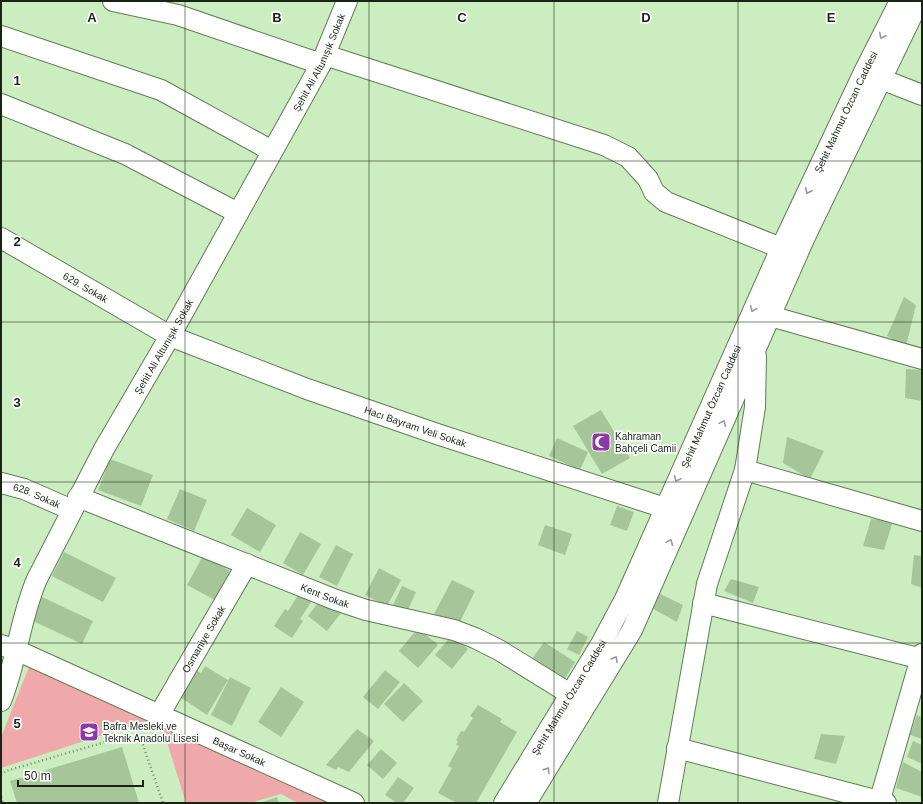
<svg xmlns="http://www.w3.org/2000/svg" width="923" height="804" viewBox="0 0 923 804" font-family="Arial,sans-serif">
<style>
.green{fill:#f0a9ab}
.building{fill:#a6c699}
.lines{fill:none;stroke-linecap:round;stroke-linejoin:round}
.minor-casing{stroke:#607d54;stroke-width:22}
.path{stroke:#778e6e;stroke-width:2.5;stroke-dasharray:1 3;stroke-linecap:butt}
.minor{stroke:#fff;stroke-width:20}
.oneway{stroke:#979c95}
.grid{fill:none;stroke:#182414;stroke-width:1;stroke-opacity:0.55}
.labels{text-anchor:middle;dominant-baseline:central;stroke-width:3.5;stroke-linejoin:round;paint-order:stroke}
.street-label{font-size:10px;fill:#182414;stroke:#fff}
.poi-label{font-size:10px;fill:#182414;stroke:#fff;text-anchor:start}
.grid-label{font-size:13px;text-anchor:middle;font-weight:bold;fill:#182414;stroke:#fff;stroke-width:3.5;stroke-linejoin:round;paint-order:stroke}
</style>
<rect width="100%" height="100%" fill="#ccedbf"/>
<path class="green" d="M29,667L149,720L1,768V737Z
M162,726L335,803H298L281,794L250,803H186Z"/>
<path class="building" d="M904,297L916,305L906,346L887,336Z
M906,369L922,370V401L905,398Z
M601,410L630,458L602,474L573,426Z
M787,437L824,451L810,479L783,463Z
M557,438L588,452L580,470L549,456Z
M110,459L153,475L141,506L98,490Z
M180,489L207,500L194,531L167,519Z
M617,506L634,512L627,531L610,525Z
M247,508L276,525L260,552L231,535Z
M871,519L893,521L884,550L863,546Z
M545,525L572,534L565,555L538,545Z
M300,532L321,544L303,575L283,563Z
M336,545L353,554L337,586L319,577Z
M64,552L116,578L103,602L52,576Z
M914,555L922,556V588L911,584Z
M203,556L230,571L215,600L187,585Z
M379,568L401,580L387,606L365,595Z
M731,579L759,587L753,603L724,591Z
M452,580L475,591L458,626L434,614Z
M402,586L416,592L407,612L393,605Z
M654,591L683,605L677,622L648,606Z
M300,592L312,601L300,619L303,621L292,638L274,626L285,609L288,611Z
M42,597L93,621L82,644L31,620Z
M321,599L341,613L327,631L308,616Z
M418,628L438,645L418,668L399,651Z
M577,631L588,637L579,655L567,649Z
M451,636L468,649L452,669L435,655Z
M544,642L575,662L564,680L532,659Z
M205,666L228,680L207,715L177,695L193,668L201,673Z
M385,670L400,682L378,709L363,697Z
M230,677L251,688L232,726L211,715Z
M404,683L423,701L403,722L384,704Z
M281,687L304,702L281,737L258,722Z
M478,705L502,719L500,722L517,732L476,803H457L438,793L452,768L448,766L459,746L456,745L458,741L456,740L461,731L464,732L473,718L470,716Z
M917,715L922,717V739L910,735Z
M357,729L374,741L349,772L338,767L336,770L326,765Z
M821,734L845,736L836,764L814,759Z
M913,741L922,745V764L907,757Z
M122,747L139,803H17L10,781Z
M381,749L397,763L383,779L367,765Z
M903,762L922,772V797L896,788Z
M398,777L414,788L403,803H397L385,795Z
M277,797L279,803H260Z"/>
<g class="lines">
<g class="minor-casing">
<g id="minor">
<path d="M113,1L178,15L321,64"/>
<path d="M1,36L161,90L272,151"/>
<path d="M325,55L604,145L628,157L648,179L654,192L666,202L781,248"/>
<path d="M881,79L922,95"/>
<path d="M1,104L125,154L238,213"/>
<path id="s1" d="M1,238L170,336L307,389L437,434L665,508"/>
<path d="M770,316L922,359"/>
<path d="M745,470L922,521"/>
<path id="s2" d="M1,483L24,489L72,510"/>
<path id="s3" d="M78,497L336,600L366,610L454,630L475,638L499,650L570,694"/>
<path d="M703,603L922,659"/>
<path id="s4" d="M1,645L16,650L354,803"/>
<path id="s5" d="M1,701C17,661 20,618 37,579L104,449L170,336L321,64L347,1"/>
<path id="s6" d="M159,715L247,564"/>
<path d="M677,748L886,803"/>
<path id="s7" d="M504,803L601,644L625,599L781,248L864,72L900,1"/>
<path d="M526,803L632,630L804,239L919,1"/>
<path d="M668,803L707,584L745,470L755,407L756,356"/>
<path d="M879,803L922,654"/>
</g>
</g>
<path class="path" d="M1,775L6,771L129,735L139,739L143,745L163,803
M1,797L3,803"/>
<use href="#minor" class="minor"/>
</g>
<defs><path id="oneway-chevron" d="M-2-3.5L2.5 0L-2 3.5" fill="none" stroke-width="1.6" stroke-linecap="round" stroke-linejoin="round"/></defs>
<g class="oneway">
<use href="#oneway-chevron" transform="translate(882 36) rotate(117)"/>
<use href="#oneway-chevron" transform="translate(808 191) rotate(115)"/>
<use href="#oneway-chevron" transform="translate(753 309) rotate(114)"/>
<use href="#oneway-chevron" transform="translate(723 423) rotate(-66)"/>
<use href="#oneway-chevron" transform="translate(677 479) rotate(114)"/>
<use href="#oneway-chevron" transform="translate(670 542) rotate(-66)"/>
<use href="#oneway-chevron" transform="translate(615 659) rotate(-59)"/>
<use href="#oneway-chevron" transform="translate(547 770) rotate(-58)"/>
</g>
<path class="grid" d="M185,1V803M369,1V803M554,1V803M738,1V803M1,161H922M1,322H922M1,482H922M1,643H922"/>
<defs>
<g id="mosque-square" transform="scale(1)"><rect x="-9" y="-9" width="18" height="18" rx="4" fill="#8c39a7" stroke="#fff"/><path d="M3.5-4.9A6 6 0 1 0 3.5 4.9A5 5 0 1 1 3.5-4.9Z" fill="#fff"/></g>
<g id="school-square" transform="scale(1)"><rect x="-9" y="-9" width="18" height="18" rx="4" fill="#8c39a7" stroke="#fff"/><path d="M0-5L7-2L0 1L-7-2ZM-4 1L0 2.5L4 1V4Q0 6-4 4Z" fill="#fff"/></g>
</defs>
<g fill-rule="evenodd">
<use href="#mosque-square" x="601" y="442"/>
<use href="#school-square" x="89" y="732"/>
</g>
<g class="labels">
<g class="street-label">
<text stroke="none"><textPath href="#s5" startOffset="716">Şehit Ali Altunışık Sokak</textPath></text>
<text stroke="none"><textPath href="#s7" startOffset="772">Şehit Mahmut Özcan Caddesi</textPath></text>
<text stroke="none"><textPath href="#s1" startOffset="98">629. Sokak</textPath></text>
<text stroke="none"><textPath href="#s5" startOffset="392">Şehit Ali Altunışık Sokak</textPath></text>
<text stroke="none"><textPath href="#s7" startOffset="448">Şehit Mahmut Özcan Caddesi</textPath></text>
<text stroke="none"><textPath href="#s1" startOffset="457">Hacı Bayram Veli Sokak</textPath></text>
<text stroke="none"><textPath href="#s2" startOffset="38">628. Sokak</textPath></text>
<text stroke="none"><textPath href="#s3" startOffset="266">Kent Sokak</textPath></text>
<text stroke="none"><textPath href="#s6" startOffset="88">Osmaniye Sokak</textPath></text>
<text stroke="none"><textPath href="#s7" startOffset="124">Şehit Mahmut Özcan Caddesi</textPath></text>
<text stroke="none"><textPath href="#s4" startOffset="261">Başar Sokak</textPath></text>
</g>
<g class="poi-label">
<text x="615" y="436">Kahraman<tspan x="615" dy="12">Bahçeli Camii</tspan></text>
<text x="103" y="726">Bafra Mesleki ve<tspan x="103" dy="12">Teknik Anadolu Lisesi</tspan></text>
</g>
</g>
<g class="grid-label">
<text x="92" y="22">A</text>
<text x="277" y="22">B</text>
<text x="462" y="22">C</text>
<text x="646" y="22">D</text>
<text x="831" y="22">E</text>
<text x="17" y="85">1</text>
<text x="17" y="246">2</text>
<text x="17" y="407">3</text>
<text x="17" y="567">4</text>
<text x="17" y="728">5</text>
</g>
<rect width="923" height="804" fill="none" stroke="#182414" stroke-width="4"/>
<path d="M18 780v6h125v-6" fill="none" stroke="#182414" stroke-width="2"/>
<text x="24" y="780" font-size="12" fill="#182414" stroke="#ffffff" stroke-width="3" paint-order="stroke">50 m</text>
</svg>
